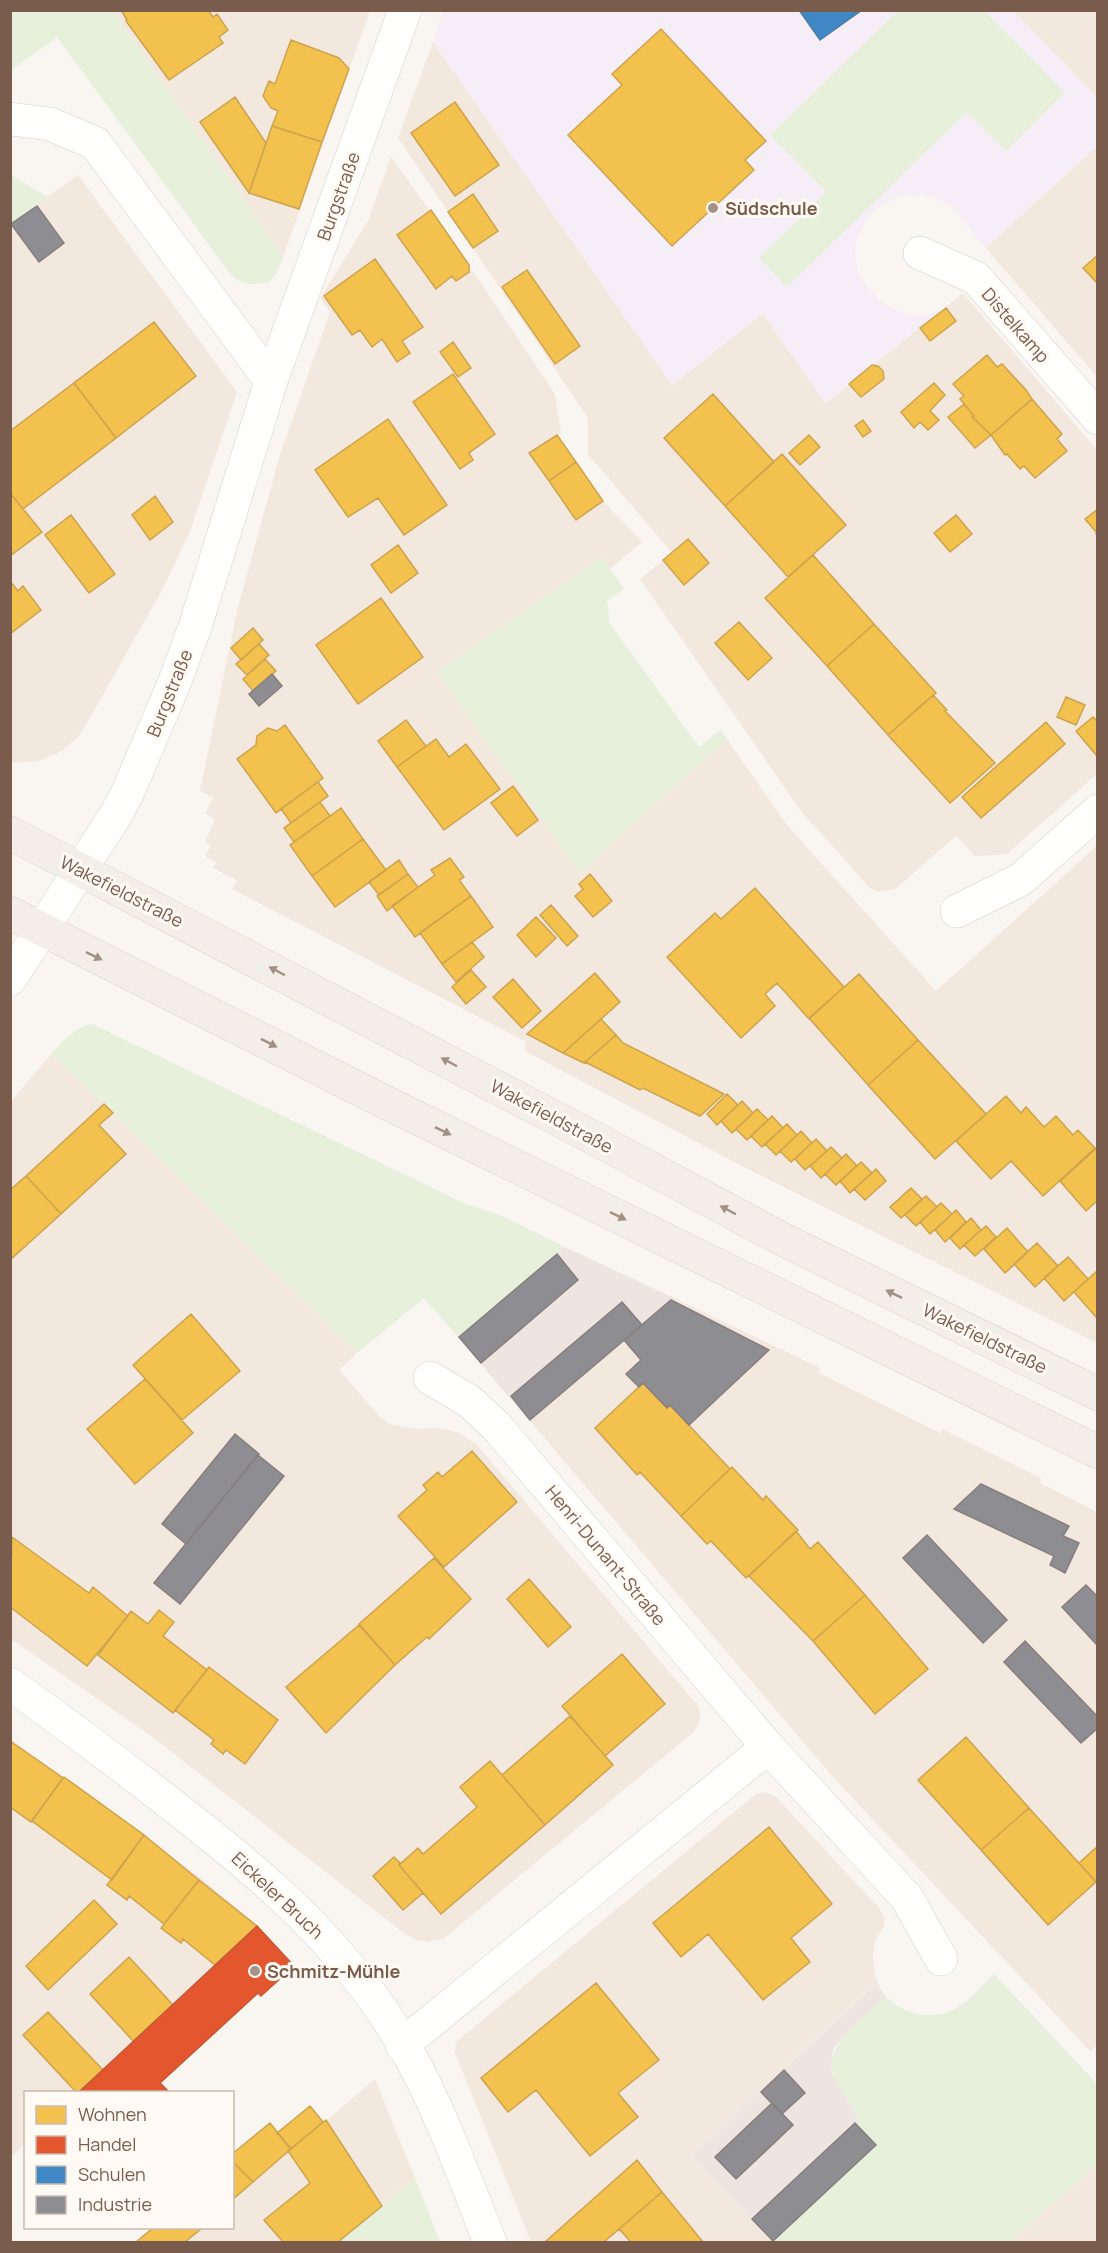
<svg xmlns="http://www.w3.org/2000/svg" width="1108" height="2253" viewBox="0 0 1108 2253" font-family="Manrope,sans-serif">
<style>
.residential{fill:#f2e8de}
.industrial{fill:#ede5e0}
.education{fill:#f6eef6}
.green{fill:#e7f0db}
.homes{fill:#f2c14e;stroke:#cea34e;stroke-width:1.5}
.shops{fill:#e4572e;stroke:#c45837;stroke-width:1.5}
.schools{fill:#3f88c5;stroke:#517ba1;stroke-width:1.5}
.industry{fill:#8d8d92;stroke:#877e7d;stroke-width:1.5}
.lines{fill:none;stroke-linecap:round;stroke-linejoin:round}
.minor-casing{stroke:#d7d1cb;stroke-width:34}
.major-casing{stroke:#dad1cc;stroke-width:34}
.minor{stroke:#fefefd;stroke-width:33}
.major{stroke:#f3eee8;stroke-width:33}
.oneway{fill:#a48f83}
.poi-dot{fill:#a69286;stroke:#fffaf3;stroke-width:2}
.labels{text-anchor:middle;dominant-baseline:central;stroke-width:6;stroke-linejoin:round;paint-order:stroke}
.street-label{font-size:18px;fill:#7a5c4d;stroke:#fffaf3}
.poi-label{font-size:18px;font-weight:bold;fill:#7a5c4d;stroke:#fffaf3;text-anchor:start}
</style>
<rect width="100%" height="100%" fill="#f9f5f0"/>
<path class="residential" d="M113,11H370L283,257Z
M1013,11H1097V97Z
M433,42L672,385L763,313L826,403L963,293L1097,450V774L1007,854L975,856L956,836L895,889L879,892L870,888L801,811L640,579L672,553L588,454V418L398,138Z
M1097,146V377L986,248Z
M391,157L469,265L555,394L561,432L558,435L603,501L642,542L610,569L601,558L438,672L580,871L727,739L786,824L936,991L1097,846V1343L740,1165L525,1051V1041L232,889L237,880L213,868L216,862L205,856L211,845L205,842L215,819L205,813L214,798L200,791L238,607L280,455L330,312L320,298L368,221Z
M78,175L237,392L189,534L162,590L87,723L78,737L60,752L38,761L10,763V224Z
M52,1053L357,1353L339,1370L381,1418L393,1426L395,1425L415,1429L435,1428L450,1430L459,1433L476,1444L699,1707L700,1719L695,1731L443,1939L427,1942L416,1940L405,1934L154,1738L11,1639V1101Z
M674,1298L820,1368L819,1373L940,1433L942,1429L1041,1478L1040,1483L1097,1512L1098,2044L1090,2051L832,1776L530,1421Z
M11,1739L205,1881L257,1926L79,2092H26L25,2143L11,2158Z
M765,1792L775,1796L879,1908L885,1918L883,1928L876,1939L873,1956L875,1975L881,1990L871,1987L692,2156L774,2242H531L455,2053L456,2042L756,1794Z
M375,2079L415,2178L338,2242H185L202,2228H232L233,2200Z
M1097,2164V2242H1009Z"/>
<path class="industrial" d="M565,1247L674,1298L529,1421L459,1338Z
M872,1987L881,1990L886,1997L837,2044L833,2050L831,2065L832,2073L859,2119L855,2123L876,2145L773,2241L692,2156Z"/>
<path class="education" d="M443,11H1013L1097,97V146L986,248L950,205L938,199L923,195H906L895,198L875,210L867,219L856,240L855,258L859,275L877,298L891,308L913,316L925,315L942,309L825,403L763,314L672,385L433,42Z"/>
<path class="green" d="M10,11H113L283,257L277,273L269,282C254,285 243,286 231,275L57,37L11,70Z
M898,11H985L1065,93L1006,151L967,112L787,287L759,258L826,192L770,135Z
M11,175L48,197L11,224H10Z
M602,557L624,589L607,601L610,624L699,747L721,729L727,739L580,872L437,672Z
M92,1024L468,1205L500,1215L565,1247L459,1338L424,1298L357,1353L52,1053C62,1042 77,1026 92,1024Z
M994,1974L1097,2084V2164L1009,2242H774L773,2241L876,2145L855,2123L859,2119C850,2104 839,2089 833,2074C822,2046 868,2014 886,1997C905,2015 932,2021 955,2009C969,2001 982,1985 994,1974Z
M415,2178L440,2242H338Z"/>
<path class="homes" d="M121,10H208L213,17L217,14L228,30L219,37L223,43L169,80L126,21L127,20Z
M661,29L766,141L745,160L754,170L672,246L568,135L622,85L612,74Z
M291,40L339,58L349,69L322,142L272,126L278,111L271,108L263,96L269,81L275,84Z
M235,97L266,143L249,193L200,122Z
M455,102L499,165L455,196L411,133Z
M272,126L322,142L299,209L249,193Z
M473,194L498,231L473,248L448,212Z
M431,210L469,265V272L456,281L452,276L436,289L397,235Z
M1098,255V284L1083,268Z
M375,259L423,327L402,341L410,353L397,362L382,339L372,347L360,330L352,335L324,296Z
M527,270L580,346L555,364L502,287Z
M946,308L956,321L930,341L920,328Z
M154,322L196,376L116,438L74,383Z
M453,342L471,368L458,377L440,352Z
M987,355L997,367L1002,364L1026,390L1032,399L991,435L972,417L974,416L960,399L964,396L953,384Z
M872,365L878,366L883,371L884,379L861,397L849,384Z
M453,374L495,434L469,453L473,460L460,469L413,402Z
M74,383L116,438L23,509L10,493V431Z
M934,383L945,395L930,411L939,420L928,430L920,422L914,428L901,412Z
M713,394L774,462L725,506L664,438Z
M1032,399L1062,434L1057,439L1067,451L1035,478L1024,466L1020,469L1007,454L1005,455L991,435Z
M964,404L974,416L972,417L991,435L975,448L948,417Z
M388,419L447,505L404,535L378,498L348,517L315,470Z
M863,420L871,431L863,437L855,426Z
M557,435L576,462L549,481L529,453Z
M809,435L820,447L800,465L789,453Z
M782,454L846,525L788,577L725,506Z
M576,462L603,501L576,520L549,481Z
M10,493L42,532L10,556Z
M155,496L173,522L150,540L132,515Z
M1098,509V536L1096,534L1097,533L1085,519Z
M71,515L115,574L89,593L45,535Z
M956,515L972,534L950,552L934,533Z
M688,539L709,563L684,585L663,560Z
M398,545L418,573L391,593L371,565Z
M813,555L874,624L827,666L765,598Z
M10,581L18,591L23,586L41,610L10,634Z
M381,598L423,657L358,704L316,645Z
M739,622L772,658L748,680L715,643Z
M874,624L936,693L888,735L827,666Z
M253,628L263,640L241,660L231,648Z
M259,644L269,655L247,675L236,664Z
M265,659L276,671L253,691L243,679Z
M933,695L947,710L945,711L995,763L950,803L888,735Z
M1066,697L1085,705L1076,725L1057,717Z
M1093,717L1098,722L1097,756L1076,731Z
M406,720L426,746L397,767L378,741Z
M1046,722L1065,744L981,818L962,797Z
M285,725L323,778L276,813L237,759L256,745L257,736L268,728L277,731Z
M436,739L449,757L466,744L500,789L444,830L397,767Z
M318,782L328,796L291,823L281,809Z
M513,786L538,820L517,836L491,803Z
M320,802L330,816L294,842L284,828Z
M341,808L363,839L312,876L290,845Z
M363,839L386,870L335,907L312,876Z
M450,858L464,877L459,880L471,896L415,937L392,906L435,875L431,870Z
M399,860L408,874L379,895L369,882Z
M408,874L418,887L387,911L377,896Z
M590,874L612,901L593,917L575,896L583,889L579,884Z
M755,888L844,987L809,1019L777,983L765,994L775,1006L741,1038L667,957L715,913L721,919Z
M471,896L493,927L442,964L420,933Z
M551,905L578,936L567,946L540,915Z
M536,917L556,938L536,957L517,935Z
M472,942L484,957L456,982L442,964Z
M471,970L486,987L466,1004L452,987Z
M595,973L620,1002L563,1053L527,1034Z
M859,974L918,1040L868,1085L809,1018Z
M513,979L541,1011L522,1028L493,997Z
M601,1019L616,1035L584,1063L563,1053Z
M616,1035L623,1043L724,1094L700,1116L643,1088L640,1090L585,1062Z
M918,1040L986,1114L935,1159L868,1085Z
M727,1094L738,1105L717,1125L707,1114Z
M1006,1096L1021,1113L1026,1107L1044,1127L1056,1116L1073,1135L1078,1130L1095,1148L1043,1196L1011,1161L991,1179L956,1141Z
M742,1101L753,1113L732,1133L721,1121Z
M104,1104L113,1113L99,1125L126,1154L61,1214L26,1176Z
M757,1109L768,1120L747,1140L736,1129Z
M772,1116L783,1128L762,1147L751,1136Z
M787,1124L797,1135L776,1155L765,1144Z
M801,1131L812,1143L791,1162L780,1151Z
M816,1139L827,1151L805,1170L795,1159Z
M831,1147L842,1158L821,1178L810,1166Z
M1098,1147V1200L1086,1211L1060,1181Z
M846,1154L857,1166L836,1185L825,1174Z
M861,1162L872,1173L850,1193L840,1181Z
M876,1169L886,1181L865,1200L854,1189Z
M26,1176L61,1214L10,1260V1190Z
M911,1188L922,1199L901,1218L890,1207Z
M926,1196L937,1207L916,1226L905,1215Z
M941,1203L952,1214L930,1234L920,1222Z
M956,1210L966,1222L945,1242L935,1230Z
M971,1218L981,1230L960,1249L950,1238Z
M986,1226L996,1237L975,1256L964,1245Z
M1007,1228L1028,1252L1005,1273L984,1249Z
M1037,1243L1058,1266L1035,1287L1014,1264Z
M1068,1257L1088,1279L1064,1301L1044,1278Z
M1098,1270V1315L1096,1317L1074,1292Z
M191,1314L240,1371L182,1420L133,1365Z
M145,1379L193,1433L135,1484L87,1429Z
M643,1383L667,1408L670,1405L730,1469L681,1516L640,1472L637,1475L595,1428Z
M472,1451L517,1502L444,1567L398,1516L427,1490L423,1485L438,1472L442,1477Z
M732,1467L763,1500L766,1496L798,1530L746,1578L711,1541L707,1544L681,1516Z
M796,1531L810,1549L818,1542L865,1595L813,1641L749,1576Z
M12,1537L89,1593L93,1587L128,1616L87,1666L10,1607Z
M434,1558L471,1599L429,1639L427,1637L395,1665L359,1624Z
M529,1579L571,1627L548,1647L507,1599Z
M865,1595L928,1669L875,1714L813,1641Z
M159,1610L174,1622L163,1636L207,1670L173,1713L98,1655L131,1611L148,1624Z
M359,1625L395,1665L326,1733L286,1687Z
M622,1654L665,1704L605,1756L562,1706Z
M209,1667L278,1720L245,1764L226,1750L223,1754L211,1744L214,1740L175,1710Z
M570,1716L613,1765L545,1825L502,1775Z
M966,1737L1029,1808L981,1850L918,1780Z
M10,1741L63,1778L31,1822L10,1807Z
M490,1761L545,1825L441,1914L399,1865L418,1848L423,1854L477,1807L460,1787Z
M64,1777L144,1835L112,1880L32,1821Z
M1029,1808L1096,1882L1048,1925L981,1850Z
M769,1827L832,1904L791,1938L810,1962L763,2000L708,1934L681,1957L653,1923Z
M144,1835L199,1880L164,1924L129,1896L127,1900L107,1885Z
M1098,1846V1884L1079,1863Z
M394,1857L400,1863L399,1865L423,1893L403,1910L373,1876Z
M199,1880L257,1926L215,1965L183,1939L181,1943L161,1928Z
M94,1900L117,1924L48,1990L26,1966Z
M129,1957L173,2005L134,2042L90,1994Z
M596,1983L659,2060L618,2093L638,2117L590,2156L536,2090L508,2112L481,2078Z
M48,2012L103,2070L79,2092H76L23,2035Z
M310,2106L323,2122L291,2149L277,2133Z
M326,2120L382,2206L338,2242H283L264,2220L310,2183L288,2151Z
M270,2123L291,2149L253,2182L232,2161V2154Z
M637,2160L662,2192L604,2242H545Z
M232,2161L253,2182L232,2200Z
M662,2192L703,2242H631L619,2229Z
M153,2228H202L185,2242H136Z"/>
<path class="shops" d="M257,1926L294,1966L261,1996L258,1993L160,2083L169,2092H79Z"/>
<path class="schools" d="M799,10H862L820,40Z"/>
<path class="industry" d="M37,206L64,243L39,262L11,224Z
M272,674L282,686L259,706L249,694Z
M557,1254L578,1280L481,1363L459,1337Z
M671,1300L769,1350L689,1425L670,1405L667,1408L643,1383L639,1387L626,1374L641,1360L624,1340Z
M622,1302L642,1325L530,1420L511,1396Z
M235,1434L259,1454L186,1544L162,1524Z
M258,1455L284,1476L180,1604L154,1583Z
M981,1484L1069,1526L1063,1536L1079,1543L1065,1573L1050,1565L1054,1556L954,1509Z
M927,1535L1007,1620L983,1643L903,1558Z
M1086,1585L1098,1597V1646L1062,1607Z
M1025,1641L1098,1717V1728L1081,1743L1004,1662Z
M784,2070L805,2093L782,2114L761,2092Z
M772,2103L793,2125L736,2179L715,2157Z
M855,2123L876,2145L773,2241L752,2219Z"/>
<g class="lines">
<g class="minor-casing">
<path id="minor" d="M10,119L50,124L95,143L271,381
M920,253L976,278L1098,418
M957,911L1020,880L1098,811
M10,979L115,816L127,794L175,681L195,627L271,381L405,10
M430,1378L469,1401L496,1426L768,1747L907,1898L941,1959
M10,1684C62,1721 113,1759 163,1798C245,1861 325,1926 383,2012C431,2082 459,2164 490,2242
M402,2045L768,1747"/>
</g>
<g class="major-casing">
<path id="major" d="M10,833L594,1138L780,1238L1098,1394
M10,913L389,1104L1098,1452"/>
</g>
<use href="#minor" class="minor"/>
<use href="#major" class="major"/>
</g>
<defs><path id="oneway-solid" d="M-6-.8H1V-3.2L6.5 0L1 3.2V.8H-6Z" transform="scale(1.5)"/></defs>
<g class="oneway">
<use href="#oneway-solid" transform="translate(94 956) rotate(26)"/>
<use href="#oneway-solid" transform="translate(277 971) rotate(-152)"/>
<use href="#oneway-solid" transform="translate(269 1043) rotate(27)"/>
<use href="#oneway-solid" transform="translate(449 1062) rotate(-152)"/>
<use href="#oneway-solid" transform="translate(443 1131) rotate(26)"/>
<use href="#oneway-solid" transform="translate(728 1210) rotate(-152)"/>
<use href="#oneway-solid" transform="translate(618 1216) rotate(26)"/>
<use href="#oneway-solid" transform="translate(894 1294) rotate(-154)"/>
</g>
<g class="poi-dot">
<circle cx="713" cy="208" r="6"/>
<circle cx="255" cy="1971" r="6"/>
</g>
<g class="labels">
<g class="street-label">
<text transform="translate(338 196) rotate(-70)">Burgstraße</text>
<text transform="translate(1016 325) rotate(49)">Distelkamp</text>
<text transform="translate(169 693) rotate(-68)">Burgstraße</text>
<text transform="translate(122 891) rotate(27)">Wakefieldstraße</text>
<text transform="translate(552 1116) rotate(28)">Wakefieldstraße</text>
<text transform="translate(985 1338) rotate(26)">Wakefieldstraße</text>
<text transform="translate(606 1555) rotate(50)">Henri-Dunant-Straße</text>
<text transform="translate(278 1895) rotate(43)">Eickeler Bruch</text>
</g>
<g class="poi-label">
<text x="725" y="208">Südschule</text>
<text x="267" y="1971">Schmitz-Mühle</text>
</g>
</g>
<rect width="1108" height="2253" fill="none" stroke="#7a5c4d" stroke-width="24"/>
<rect x="24" y="2091" width="210" height="138" fill="#fffaf3" stroke="#cabbb1" stroke-width="1.5"/>
<rect x="36" y="2106" width="30" height="18" fill="#f2c14e" stroke="#cabbb1" stroke-width="1.5"/>
<text x="78" y="2121" font-size="18" fill="#7a5c4d">Wohnen</text>
<rect x="36" y="2136" width="30" height="18" fill="#e4572e" stroke="#cabbb1" stroke-width="1.5"/>
<text x="78" y="2151" font-size="18" fill="#7a5c4d">Handel</text>
<rect x="36" y="2166" width="30" height="18" fill="#3f88c5" stroke="#cabbb1" stroke-width="1.5"/>
<text x="78" y="2181" font-size="18" fill="#7a5c4d">Schulen</text>
<rect x="36" y="2196" width="30" height="18" fill="#8d8d92" stroke="#cabbb1" stroke-width="1.5"/>
<text x="78" y="2211" font-size="18" fill="#7a5c4d">Industrie</text>
</svg>
